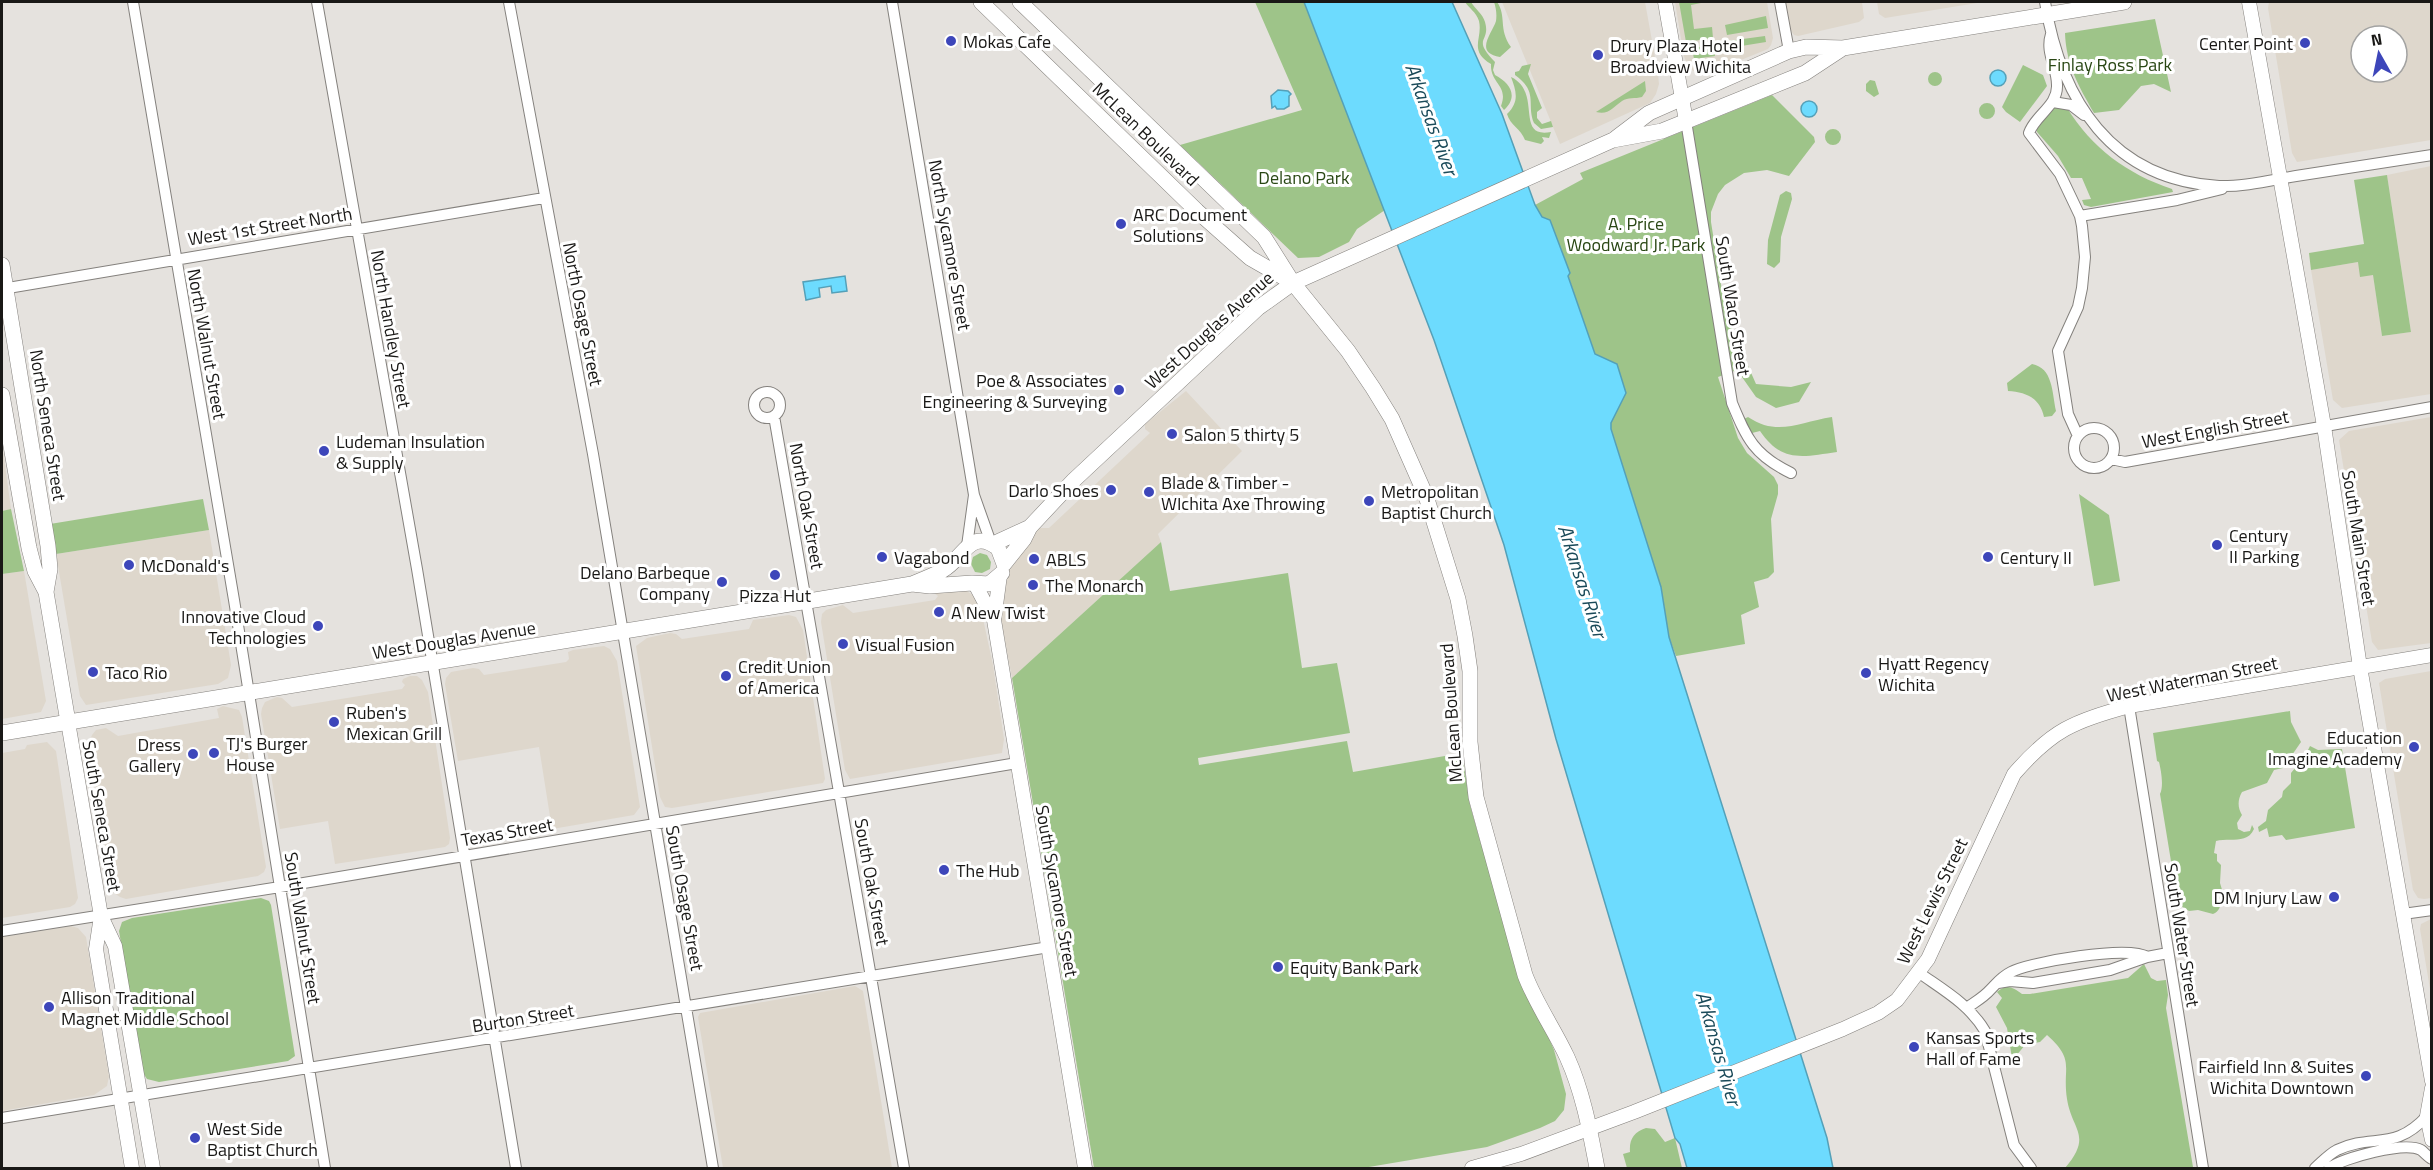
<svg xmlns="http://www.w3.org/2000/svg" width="2433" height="1170" viewBox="0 0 2433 1170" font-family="'Titillium Web',sans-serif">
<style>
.built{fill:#ded7cc;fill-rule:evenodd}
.green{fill:#9ec489}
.water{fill:#6ddbfe;stroke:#54a0b8;stroke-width:1.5}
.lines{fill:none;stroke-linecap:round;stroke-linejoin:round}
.minor-casing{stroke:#84817d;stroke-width:12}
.tertiary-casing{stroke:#84817d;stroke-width:15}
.secondary-casing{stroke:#84817d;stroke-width:16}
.minor{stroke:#fff;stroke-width:10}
.tertiary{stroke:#fff;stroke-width:14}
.secondary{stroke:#fff;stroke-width:15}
.poi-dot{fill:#3d46ba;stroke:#fff;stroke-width:2}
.labels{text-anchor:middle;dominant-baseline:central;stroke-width:6;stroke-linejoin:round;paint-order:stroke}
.poi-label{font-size:18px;fill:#191816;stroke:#fff;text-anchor:start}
.park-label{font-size:18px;fill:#294714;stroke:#fff}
.street-label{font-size:18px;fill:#191816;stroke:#fff}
.water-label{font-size:20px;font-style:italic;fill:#1a4a59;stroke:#fff}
</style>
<rect width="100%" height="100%" fill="#e5e2de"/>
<path class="built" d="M1502,2H1645L1658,74L1659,84L1656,94L1650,103L1560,144Z
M1675,2H1767L1773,38L1771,45L1768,49L1709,73L1694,71L1690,69L1684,57Z
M1785,2H1862L1864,18L1859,22L1798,36L1794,35L1790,29Z
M1877,2H1983L1885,18L1879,14Z
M2269,2H2431V140L2297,162L2292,153L2268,8ZM2361,36H2397V72H2361Z
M2431,166V394L2342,408L2333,400L2311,270L2358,262L2373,275L2382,336L2411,332L2387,175Z
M1186,391L1242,451L1158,534L1161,542L1012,678L1000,615L1003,582L1014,557L1038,528H1049L1150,433L1145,429V424Z
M2431,417V643L2378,650L2372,642L2339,440L2349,431Z
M2,443L11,509L2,511Z
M209,530L231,665L228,678L218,684L86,705L80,696L56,554Z
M24,571L46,701L41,712L2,719V574Z
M962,588L976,597L980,605L993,665L1004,739L1002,753L850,779L845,770L821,622L822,614L826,610L843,605L853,613L935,600L938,596L934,593Z
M789,615L796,617L803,630L825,779L823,783L672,808L665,807L660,797L636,646L647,638L670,633L676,634L682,639L749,629L753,620Z
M604,646L610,649L617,661L640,807L634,815L552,829L539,747L458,761L445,684L446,678L451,672L473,668L479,669L484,675L566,662L569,659L568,652L573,650Z
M2431,671L2432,898L2424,899L2418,898L2413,890L2379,683L2385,679Z
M410,676H417L422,680L428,692L450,838L449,844L445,847L335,864L328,821L280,829L261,714L262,708L265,702L277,697L282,698L292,707L402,689L405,685L402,682L403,679Z
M223,706L239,710L242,717L266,867L264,872L258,876L126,899L120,897L114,893L112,886L89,742L92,735L96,730L106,728L118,736L219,718L217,709Z
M47,742L56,751L78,898L75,904L70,907L2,918V753L25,749L27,745Z
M2431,919L2432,995H2431L2420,929L2421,924Z
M71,926L78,928L86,937L109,1076L107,1086L94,1095L2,1111V937Z
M855,986L863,991L892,1168H723L698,1017L700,1013Z"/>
<path class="green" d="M1255,2H1304L1385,210L1357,229L1349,242L1319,257L1298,258L1180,145L1302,110Z
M1465,2H1471C1475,9 1483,14 1485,22C1491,43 1471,37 1495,62L1493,70L1495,75C1510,83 1519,96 1504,110L1501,106C1509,85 1490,84 1491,64C1468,50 1483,39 1479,21C1476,12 1469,8 1465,2Z
M1494,2H1497C1507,16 1498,29 1511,47L1500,57C1473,53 1493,32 1496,21C1497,14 1496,8 1494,2Z
M1679,2H1706L1691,5L1694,29L1712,27L1713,38L1686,42Z
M1766,16L1768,28L1727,35L1725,25Z
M2155,19L2171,92L2154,84L2141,86L2119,110L2094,113C2079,87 2066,64 2065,33Z
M1765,36L1766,42L1729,48L1728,41Z
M1713,45L1715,56L1694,59L1692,48Z
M1531,64L1528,74L1542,108L1537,112V118L1542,124L1551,121L1553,127L1541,129L1534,123C1526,104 1539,92 1515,75V72L1519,71L1522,66Z
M2023,65L2043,75L2047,86L2020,122L2006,112L2002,107Z
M1928 79a7 7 0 1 1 14 0a7 7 0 1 1-14 0Z
M1511,77C1543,92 1514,139 1551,132L1549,138L1542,137L1544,141L1541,144L1525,140C1521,129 1510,125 1507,114C1520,101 1516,91 1511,77Z
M1870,80L1875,81L1879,94L1874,97L1866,91V84Z
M1645,81L1646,91L1642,97C1635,99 1628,97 1622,101C1612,108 1609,115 1596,112Z
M1772,95L1814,137L1815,142L1789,176L1767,170L1744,173L1725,185L1718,194L1711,212V222L1726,316L1756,384L1791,387L1811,382L1799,402L1776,408L1756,397L1737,370L1718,377L1738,438L1747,453L1774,477L1778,485V494L1771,519L1774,572L1768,578L1754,582L1759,607L1741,615L1745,644L1676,656L1669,637L1661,587L1611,429V423L1625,393L1595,355L1568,275L1570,274L1535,205L1583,179L1580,173Z
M1979 111a8 8 0 1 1 16 0a8 8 0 1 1-16 0Z
M2056,106L2067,108C2092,148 2127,174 2172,189L2173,192L2091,207L2084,205L2082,200L2091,199L2082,178H2071L2058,156L2037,132V128Z
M1825 137a8 8 0 1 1 16 0a8 8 0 1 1-16 0Z
M2387,175L2411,332L2382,336L2373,275L2360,277L2358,262L2311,270L2309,253L2364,244L2354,180Z
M1786,191L1791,193L1792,199L1781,237L1780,262L1774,268L1767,264L1768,240L1780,195Z
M2032,364C2053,368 2052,392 2056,411L2052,416L2044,417C2040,398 2026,392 2008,391L2007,383Z
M1748,417C1778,437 1799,422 1832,417L1837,452C1802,457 1782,463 1760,431L1752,433L1744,419Z
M2079,494L2109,515L2120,581L2094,586Z
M203,499L209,530L56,554L50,524Z
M11,509L24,571L2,574V511Z
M1161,542L1170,591L1288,573L1302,668L1337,663L1350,733L1198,758L1199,765L1347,741L1353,772L1462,753L1470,805L1481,844L1545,1029L1554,1050L1566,1094L1564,1110L1555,1121L1540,1128L1487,1147L1363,1168H1094L1012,678Z
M980,553L987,555L991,562L990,569L982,573L975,572L971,564L973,557Z
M2290,711L2291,722L2301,742L2283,768L2274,770L2267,783L2242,792C2237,801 2238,808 2242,815L2237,823L2238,829L2244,832L2250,831L2252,825L2254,829C2247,845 2229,837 2216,841L2214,853L2217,854V861L2221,865L2220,883L2223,893H2220C2221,902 2222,910 2213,914L2198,910L2189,911L2178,904L2160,794C2164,786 2161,770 2159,762L2157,761L2153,733Z
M2310,746L2318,750L2342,749L2355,828L2286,840L2282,835L2269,837L2267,828L2259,832L2258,827L2266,821L2268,810L2282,797L2283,791L2291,783V773L2305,756Z
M261,898L269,901L271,905L295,1056L288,1061L159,1082L147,1079L143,1073L119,931L122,922L132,918Z
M2144,964L2151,978L2157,981L2166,980L2168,995L2166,1008L2193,1167L2065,1168C2093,1135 2072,1131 2067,1099C2062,1066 2076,1061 2047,1035L2040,1042L2025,1045L2016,1056L2012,1058L2007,1028L1996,1007L2002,998L1997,992C2007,983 2013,988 2022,994H2030L2128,978Z
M1646,1128L1655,1129L1665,1142L1675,1138L1682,1168H1627L1623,1154L1630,1152C1629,1139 1634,1132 1646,1128Z"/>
<path class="water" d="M1304,2H1452L1502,114L1535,205L1542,217L1550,220L1570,273L1568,276L1595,354L1617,364L1626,393L1611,423V429L1661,587L1669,637L1827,1138L1833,1168H1687L1680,1144L1675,1138L1556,739L1504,545L1434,340Z
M1990 78a8 8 0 1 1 16 0a8 8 0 1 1-16 0Z
M1278,90L1288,91L1291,94L1289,96V106L1284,109H1277L1275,106L1272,108L1271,96Z
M1801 109a8 8 0 1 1 16 0a8 8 0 1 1-16 0Z
M845,276L847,291L832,293L831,286L819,288L820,297L806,300L803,282Z"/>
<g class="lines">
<g class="minor-casing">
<path id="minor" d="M133,2L234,600L325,1168
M317,2L417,569L516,1168
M509,2L593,454L713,1168
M892,2L974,495L991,543
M1780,2L1789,51
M2045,2C2061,100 2111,180 2219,186C2244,187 2272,180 2296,176C2341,169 2386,162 2432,155
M2051,34C2045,53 2057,66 2057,85C2058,106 2035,115 2029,133L2060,174L2080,216L2082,226L2085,257L2082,288L2078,307L2058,351L2068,414L2078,436
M2053,102L2071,105L2084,115
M1686,121L1732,403C1747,439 1754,455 1791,473
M2080,216L2177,200L2222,189
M2,289L544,198
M754 405a13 13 0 1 1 26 0a13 13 0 1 1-26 0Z
M774,416L904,1168
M2074 448a20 20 0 1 1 40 0a20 20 0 1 1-40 0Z
M2111,459L2125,462L2432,407
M967,546L974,495
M2129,706L2203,1168
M2403,914L2432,910
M2,931L280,887L1017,763
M1918,972C1943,990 1969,1004 1985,1031L2014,1145L2031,1168
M1998,983L2010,981L2033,983L2110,970L2147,957L2168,953
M1968,1007C1975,1002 1984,997 1990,990C1997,983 2001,977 2011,972C2030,962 2129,945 2147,957
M2,1118L1049,947
M2315,1168C2322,1162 2329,1154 2337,1150C2373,1133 2394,1152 2427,1116
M2329,1168C2344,1158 2404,1141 2421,1150C2424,1152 2428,1157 2432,1159"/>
</g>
<g class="tertiary-casing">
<path id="tertiary" d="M1665,2L1686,121
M2249,2L2324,426L2360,667L2432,1081
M1000,575L994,620L1085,1168
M975,584L994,620
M68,722L101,916L115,946L153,1168
M101,916L96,949L132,1168
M2432,1088L2427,1116L2432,1140
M1472,1168L1521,1154L1634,1112L1843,1029L1878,1013L1897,1000L1928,959L2014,774C2053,729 2073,722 2129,706L2432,655"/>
</g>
<g class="secondary-casing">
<path id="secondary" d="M981,2L1197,211L1250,258L1290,281
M1020,2L1264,237L1293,283L1348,351L1373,388L1392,419L1426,496L1458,599L1465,636L1470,671V742L1476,797L1525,975C1536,1004 1554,1029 1567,1057C1583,1092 1590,1131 1597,1168
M1616,138L1649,113L1789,51L1806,47L1843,48L2124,2
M2,265L48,546L50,569L46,592
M2,395L29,548L35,571L46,592L68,722
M993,544L1030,527
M1004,564L1024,539L1030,527L1074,480L1258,308L1293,283L1613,140L1662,131L1805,73L1843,48
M912,584L930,586L972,583L989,584L1002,573
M2,733L912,584C922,579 934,576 943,570C964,558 970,527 998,548L1004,564"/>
</g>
<use href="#minor" class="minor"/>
<use href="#tertiary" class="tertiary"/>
<use href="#secondary" class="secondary"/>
</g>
<g class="poi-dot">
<circle cx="951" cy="41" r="6"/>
<circle cx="2305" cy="43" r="6"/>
<circle cx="1598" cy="55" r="6"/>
<circle cx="1121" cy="224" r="6"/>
<circle cx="1119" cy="390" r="6"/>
<circle cx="1172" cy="434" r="6"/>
<circle cx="324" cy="451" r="6"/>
<circle cx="1111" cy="490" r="6"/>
<circle cx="1149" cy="492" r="6"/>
<circle cx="1369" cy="501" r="6"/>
<circle cx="2217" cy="545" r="6"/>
<circle cx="882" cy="557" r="6"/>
<circle cx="1988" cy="557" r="6"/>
<circle cx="1034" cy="559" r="6"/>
<circle cx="129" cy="565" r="6"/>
<circle cx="775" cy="575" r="6"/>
<circle cx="722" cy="582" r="6"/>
<circle cx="1033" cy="585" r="6"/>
<circle cx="939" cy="612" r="6"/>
<circle cx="318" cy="626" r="6"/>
<circle cx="843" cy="644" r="6"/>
<circle cx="93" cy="672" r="6"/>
<circle cx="1866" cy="673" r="6"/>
<circle cx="726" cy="676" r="6"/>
<circle cx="334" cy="722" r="6"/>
<circle cx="2414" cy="747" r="6"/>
<circle cx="214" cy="753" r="6"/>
<circle cx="193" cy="754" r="6"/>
<circle cx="944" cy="870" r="6"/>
<circle cx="2334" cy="897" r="6"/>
<circle cx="1278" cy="967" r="6"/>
<circle cx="49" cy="1007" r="6"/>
<circle cx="1914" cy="1047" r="6"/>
<circle cx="2366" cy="1076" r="6"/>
<circle cx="195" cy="1138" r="6"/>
</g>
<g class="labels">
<g class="poi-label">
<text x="963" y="41">Mokas Cafe</text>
<text x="2293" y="43" text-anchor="end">Center Point</text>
<text x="1610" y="45">Drury Plaza Hotel<tspan x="1610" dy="21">Broadview Wichita</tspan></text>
<text x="1133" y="214">ARC Document<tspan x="1133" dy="21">Solutions</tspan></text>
<text x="1107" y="380" text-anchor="end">Poe &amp; Associates<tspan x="1107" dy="21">Engineering &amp; Surveying</tspan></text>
<text x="1184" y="434">Salon 5 thirty 5</text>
<text x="336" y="441">Ludeman Insulation<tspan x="336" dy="21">&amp; Supply</tspan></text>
<text x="1161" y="482">Blade &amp; Timber -<tspan x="1161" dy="21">WIchita Axe Throwing</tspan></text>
<text x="1099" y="490" text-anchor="end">Darlo Shoes</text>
<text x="1381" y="491">Metropolitan<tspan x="1381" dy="21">Baptist Church</tspan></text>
<text x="2229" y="535">Century<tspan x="2229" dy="21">II Parking</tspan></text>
<text x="894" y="557">Vagabond</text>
<text x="2000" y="557">Century II</text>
<text x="1046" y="559">ABLS</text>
<text x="141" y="565">McDonald's</text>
<text x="710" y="572" text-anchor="end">Delano Barbeque<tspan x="710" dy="21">Company</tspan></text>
<text x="1045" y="585">The Monarch</text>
<text x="775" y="595" text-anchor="middle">Pizza Hut</text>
<text x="951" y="612">A New Twist</text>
<text x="306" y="616" text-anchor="end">Innovative Cloud<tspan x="306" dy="21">Technologies</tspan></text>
<text x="855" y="644">Visual Fusion</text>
<text x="1878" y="663">Hyatt Regency<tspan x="1878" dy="21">Wichita</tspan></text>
<text x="738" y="666">Credit Union<tspan x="738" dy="21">of America</tspan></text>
<text x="105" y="672">Taco Rio</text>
<text x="346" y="712">Ruben's<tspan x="346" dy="21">Mexican Grill</tspan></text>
<text x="2402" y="737" text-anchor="end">Education<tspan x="2402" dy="21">Imagine Academy</tspan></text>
<text x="226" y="743">TJ's Burger<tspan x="226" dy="21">House</tspan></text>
<text x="181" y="744" text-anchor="end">Dress<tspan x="181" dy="21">Gallery</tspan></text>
<text x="956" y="870">The Hub</text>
<text x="2322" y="897" text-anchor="end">DM Injury Law</text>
<text x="1290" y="967">Equity Bank Park</text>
<text x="61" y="997">Allison Traditional<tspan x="61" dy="21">Magnet Middle School</tspan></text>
<text x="1926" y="1037">Kansas Sports<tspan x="1926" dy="21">Hall of Fame</tspan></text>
<text x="2354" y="1066" text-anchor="end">Fairfield Inn &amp; Suites<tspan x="2354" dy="21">Wichita Downtown</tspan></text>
<text x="207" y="1128">West Side<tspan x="207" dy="21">Baptist Church</tspan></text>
</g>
<g class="park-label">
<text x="2110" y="64">Finlay Ross Park</text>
<text x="1304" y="177">Delano Park</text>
<text x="1636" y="223">A. Price<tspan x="1636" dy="21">Woodward Jr. Park</tspan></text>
</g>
<g class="street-label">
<text transform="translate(1146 134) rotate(44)">McLean Boulevard</text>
<text transform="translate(270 226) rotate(-9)">West 1st Street North</text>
<text transform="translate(950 245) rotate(80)">North Sycamore Street</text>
<text transform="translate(1733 306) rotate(81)">South Waco Street</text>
<text transform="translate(583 314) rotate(79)">North Osage Street</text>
<text transform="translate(391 329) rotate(80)">North Handley Street</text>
<text transform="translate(1209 330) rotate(-42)">West Douglas Avenue</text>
<text transform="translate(207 344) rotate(80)">North Walnut Street</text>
<text transform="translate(48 425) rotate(81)">North Seneca Street</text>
<text transform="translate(2215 429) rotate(-10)">West English Street</text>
<text transform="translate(807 506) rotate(80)">North Oak Street</text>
<text transform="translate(2359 538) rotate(81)">South Main Street</text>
<text transform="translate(454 640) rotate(-9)">West Douglas Avenue</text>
<text transform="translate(2192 679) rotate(-11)">West Waterman Street</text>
<text transform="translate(1451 713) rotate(-94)">McLean Boulevard</text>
<text transform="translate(102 816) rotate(80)">South Seneca Street</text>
<text transform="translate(507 832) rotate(-10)">Texas Street</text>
<text transform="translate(872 882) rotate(80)">South Oak Street</text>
<text transform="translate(1057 891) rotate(80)">South Sycamore Street</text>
<text transform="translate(685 898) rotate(80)">South Osage Street</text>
<text transform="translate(1932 901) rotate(-64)">West Lewis Street</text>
<text transform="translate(303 928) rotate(81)">South Walnut Street</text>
<text transform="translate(2182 935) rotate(81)">South Water Street</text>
<text transform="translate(523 1018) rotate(-9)">Burton Street</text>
</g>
<g class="water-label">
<text transform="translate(1432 119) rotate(70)">Arkansas River</text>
<text transform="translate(1583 581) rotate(72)">Arkansas River</text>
<text transform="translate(1719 1048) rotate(74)">Arkansas River</text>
</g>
</g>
<rect width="2433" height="1170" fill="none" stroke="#191816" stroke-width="6"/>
<g transform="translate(2379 54) rotate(351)"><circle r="28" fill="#ffffff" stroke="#a3a3a2" stroke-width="1.5"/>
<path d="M0-4.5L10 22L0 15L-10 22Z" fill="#3d46ba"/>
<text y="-9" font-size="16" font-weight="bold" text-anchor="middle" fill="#191816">N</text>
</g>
</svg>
